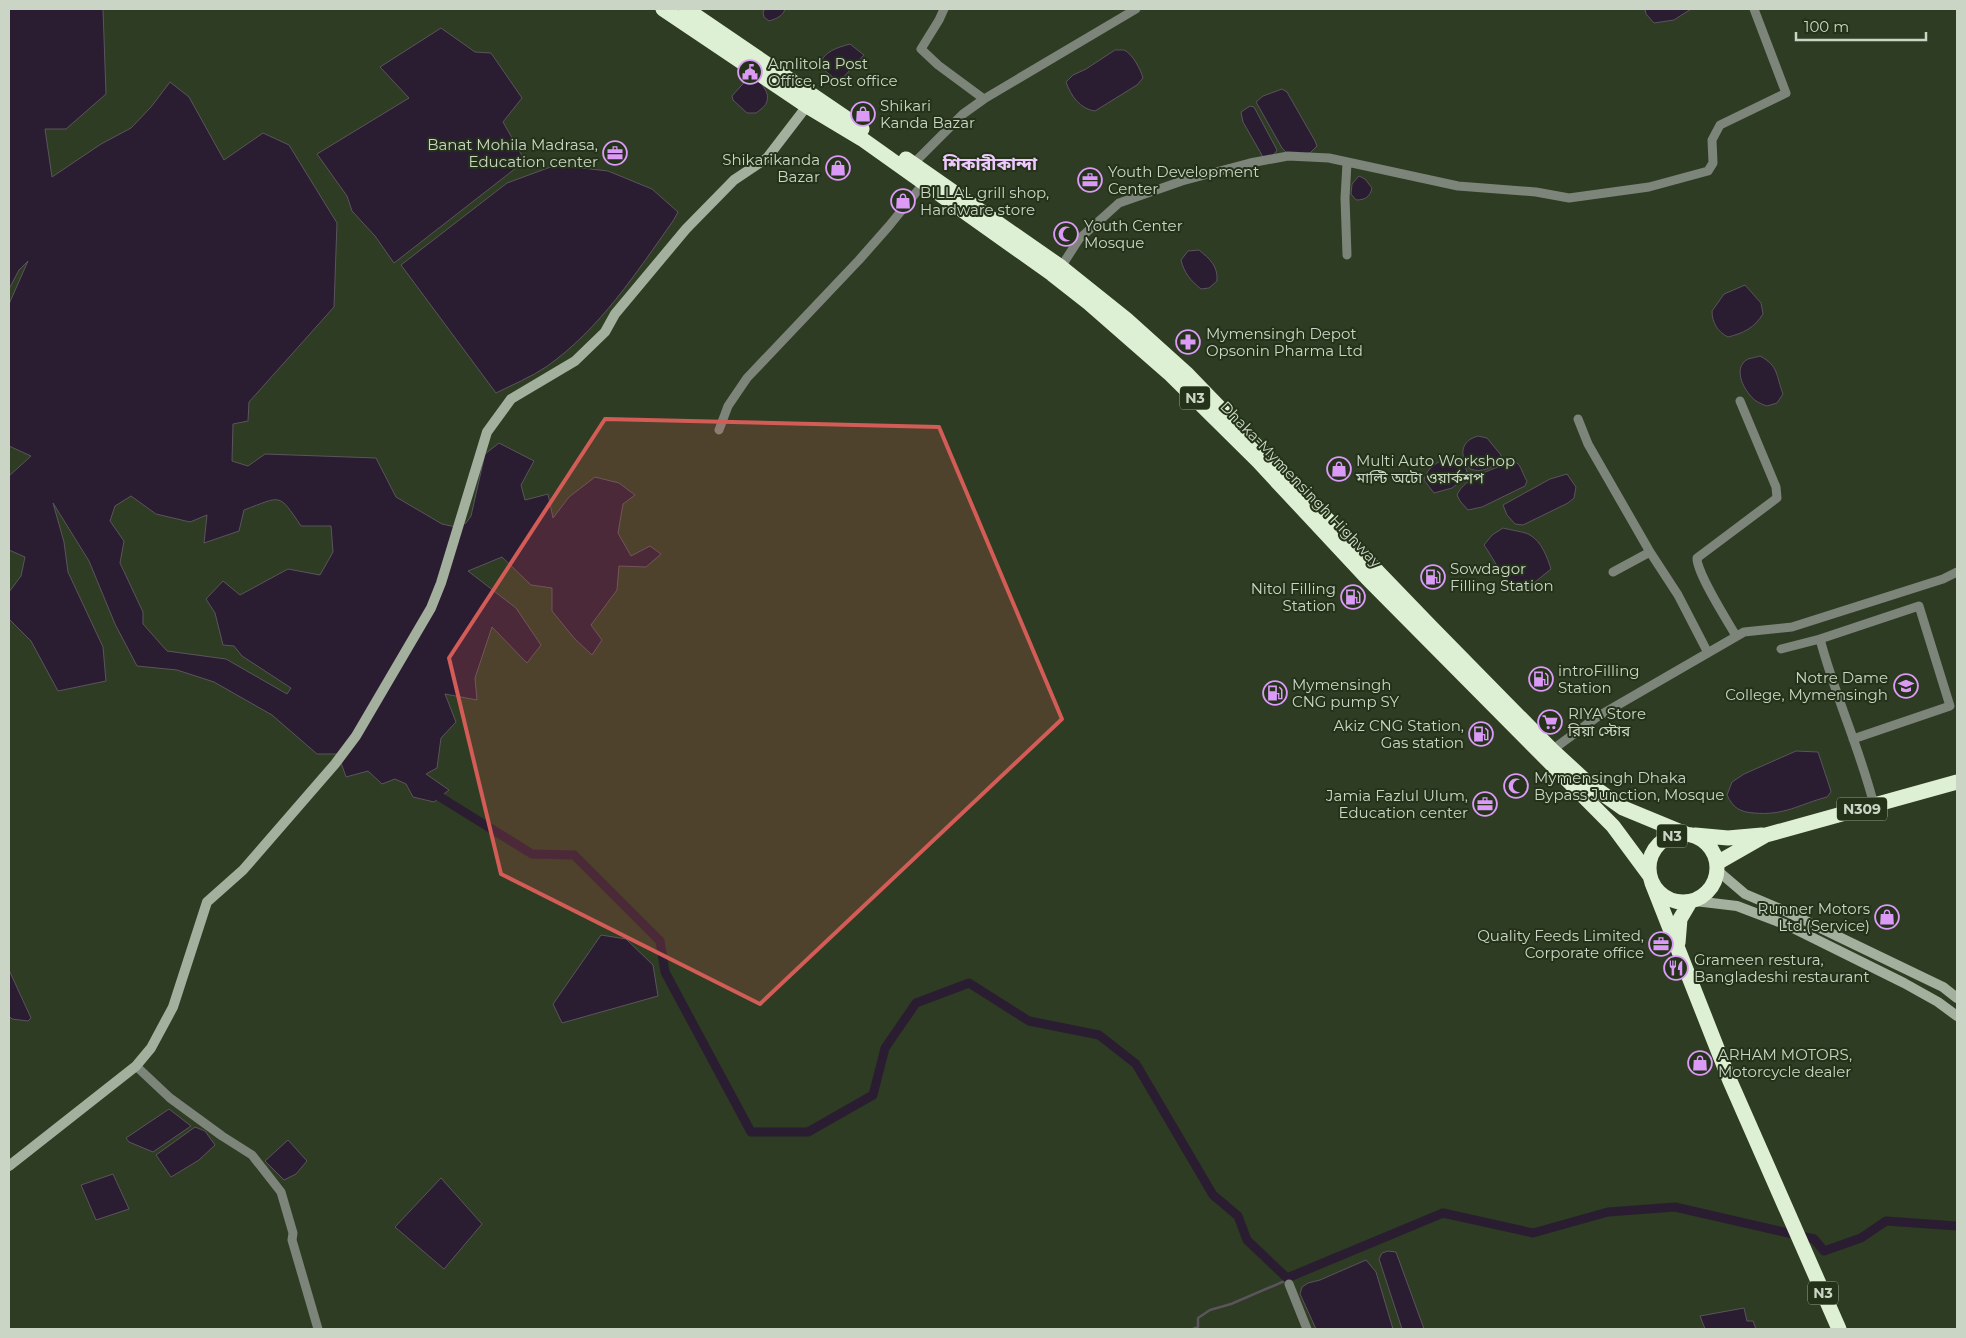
<svg xmlns="http://www.w3.org/2000/svg" width="1966" height="1338" viewBox="0 0 1966 1338" font-family="Montserrat,'Noto Sans Bengali',sans-serif">
<style>
.water{fill:#2b1d31;stroke:#5b545d;fill-rule:evenodd}
.lines{fill:none;stroke-linecap:round;stroke-linejoin:round}
.stream{stroke:#5b545d;stroke-width:2.5}
.canal{stroke:#2b1d31;stroke-width:9}
.street{stroke:#7d8479;stroke-width:9}
.secondary{stroke:#a4b09e;stroke-width:10}
.highway{stroke:#def0d3;stroke-width:15}
.marked{fill:#d35c57;fill-opacity:0.2;stroke:#d35c57;stroke-width:4;stroke-linejoin:round}
.labels{text-anchor:middle;dominant-baseline:central;stroke-width:4;stroke-linejoin:round;paint-order:stroke}
.shield{fill:#233218;stroke:#99a491;stroke-width:1}
.shield-label{font-size:14px;font-weight:bold;fill:#cbd5c5}
.poi-label{font-size:15px;fill:#cbd5c5;stroke:#233218;text-anchor:start}
.street-label{font-size:15px;fill:#cbd5c5;stroke:#233218}
.quarter-label{font-size:18px;font-weight:bold;fill:#edc9fd;stroke:#233218}
</style>
<rect width="100%" height="100%" fill="#2d3c22"/>
<path class="water" d="M9,9H103L106,94L66,129H45L52,177L101,144L131,128L151,107L170,82L189,97L224,160L263,133L289,145L337,223L334,307L249,402L248,421L233,424L232,461L248,466L265,454L376,458L396,497L442,524L456,527L466,523L471,516L485,454L499,443L534,461L521,485L525,500L548,494L553,518L569,497L595,477L619,483L635,495L623,504L618,533L631,556L650,546L661,554L646,567L619,566L617,590L591,625L602,640L592,655L574,638L552,611V588L531,585L502,557L468,571L516,608L541,645L527,663L492,627L475,678L477,700L445,694L456,722L441,738L437,768L426,774L449,790L434,802L413,797L406,784L395,779L382,784L368,771L346,777L338,754H317L272,715L214,682L177,670L137,666L115,624L89,561L53,503L64,542L68,572L103,647L106,681L58,691L31,641L9,619V592L21,576L25,557L9,550V476L31,456L9,446V304L28,261L19,270L9,289ZM131,496L156,514L190,522L207,515L204,543L239,531L244,510C282,496 278,492 301,526H331L333,552L320,575L288,569L240,595L223,581L206,599L215,613L223,645L234,646L242,656L291,688L287,694L226,659L167,651L143,624V612L120,563L124,541L110,521L115,506Z
M765,9H785C783,16 776,19 769,21L764,17L763,12Z
M1645,9H1691L1674,20L1654,23L1646,14Z
M441,28L475,52L491,53L522,98L503,122L525,161L394,263L375,236L352,211L347,196L317,154L409,98L380,67Z
M850,44L864,55L839,82L819,66C824,51 836,48 850,44Z
M1115,50C1116,50 1123,50 1124,50C1132,53 1141,70 1143,78L1137,85L1095,111C1080,109 1071,96 1066,82L1073,75L1086,69Z
M749,77C759,79 770,91 767,101C766,106 760,110 756,113H747L733,100L732,96Z
M1282,89L1287,92L1315,141L1317,146L1310,153L1289,155L1282,148L1256,102L1263,96Z
M1250,106L1254,107L1277,150C1274,156 1269,157 1263,157L1243,122L1241,112Z
M556,165L608,171L652,189L678,212L673,221C636,273 600,329 546,367C531,377 512,385 496,393L401,265L507,183Z
M1359,176L1365,179L1372,188C1370,197 1365,200 1356,200L1351,194L1352,184Z
M1199,250C1210,259 1218,266 1217,281L1209,288L1201,289C1191,281 1184,273 1181,260L1188,251Z
M1745,285L1761,303L1763,314C1754,328 1744,333 1728,337C1718,332 1712,323 1712,311L1724,294Z
M1760,356C1779,366 1776,376 1783,394L1777,403L1767,406C1764,405 1759,403 1756,401C1745,393 1731,368 1748,359C1752,358 1757,357 1760,356Z
M1478,436L1487,438L1501,455V460C1491,468 1482,473 1470,469C1459,456 1460,441 1478,436Z
M1451,458C1461,461 1466,465 1468,476L1452,488L1434,493L1424,480C1427,467 1439,460 1451,458Z
M1514,461C1522,465 1522,474 1527,481L1525,486L1482,507L1468,510L1460,501L1457,495C1465,476 1497,468 1514,461Z
M1567,474L1576,487L1574,498L1568,503L1523,525L1515,524L1507,515L1503,505L1550,479Z
M1503,528C1510,530 1526,532 1530,535C1542,542 1547,557 1551,569L1524,591C1507,588 1494,559 1484,545L1492,535Z
M1796,751L1818,752L1830,788L1831,792L1827,797C1800,804 1784,816 1754,813C1740,812 1733,808 1727,795L1732,782L1744,774Z
M601,935L626,939L653,965L658,996L562,1023L553,1004Z
M9,970L31,1018L28,1021L12,1019L9,1016Z
M169,1109L191,1126L153,1152L129,1142L126,1138Z
M195,1127L205,1131L215,1145L199,1160L171,1177L156,1155Z
M288,1140L307,1161L296,1174L284,1180L265,1161Z
M113,1174L129,1209L96,1220L81,1185Z
M441,1178L482,1224L444,1269L395,1227Z
M1388,1251L1396,1252L1424,1329H1402L1379,1259L1382,1253Z
M1366,1260L1376,1272L1393,1329H1316L1300,1294L1302,1287L1308,1283L1320,1280Z
M1744,1308L1747,1321H1753L1756,1329H1705L1700,1316Z"/>
<g class="lines">
<path class="stream" d="M1193,1329L1198,1327V1318L1210,1310L1231,1304L1287,1280V1278"/>
<path class="canal" d="M440,797L532,854L574,855L660,941L665,972L751,1132H808L873,1095L885,1048L916,1003L969,983L1029,1021L1099,1035L1136,1064L1213,1195L1238,1216L1247,1240L1287,1278L1443,1213L1533,1233L1608,1212L1675,1207L1814,1239L1824,1251L1861,1238L1886,1221L1957,1226"/>
<path class="street" d="M944,9L939,20L921,49L938,65L984,99
M913,164L963,114L984,99L1136,9
M1347,255L1345,198L1347,163
M1061,267L1079,239L1119,203L1182,181L1250,163L1288,156L1329,158L1458,186L1536,192L1569,198L1649,187L1708,171L1713,163L1712,140L1720,125L1786,93L1754,9
M1578,419L1588,444L1650,552
M719,430L728,406L747,378L859,260L889,226L923,184
M1613,572L1650,552L1678,595L1708,653
M1736,636C1727,620 1697,574 1697,558L1777,498L1776,487L1740,401
M1820,639L1919,606L1950,706L1853,739
M1781,649L1820,639C1835,696 1860,749 1874,805
M1552,750L1597,717L1744,632L1792,627L1943,579L1957,572
M136,1066L170,1098L222,1136L252,1155L281,1192L293,1233L292,1240L318,1329
M1289,1284L1307,1329"/>
<path class="secondary" d="M1718,871L1745,894L1785,911L1943,987L1957,998
M1695,901L1737,906L1787,925L1904,983L1938,1002L1957,1016
M9,1166L136,1066L151,1048L173,1007L207,902L243,870L335,764L356,736L431,608L441,583L487,432L511,399L575,361L605,332L615,314L686,229L734,180L767,158L810,102"/>
<path class="highway" d="M663,9L807,106L862,139L1052,274L1089,303L1169,373L1258,461L1367,578L1613,826L1650,876
M686,9L862,129
M906,159L1061,267L1126,319L1186,373L1431,627L1552,750L1589,784L1623,808L1686,834
M1649 868a34 34 0 1 1 68 0a34 34 0 1 1-68 0Z
M1695,835L1728,838L1762,835
M1717,863L1766,835L1957,782
M1652,883L1730,1081L1839,1329
M1678,943L1680,919L1690,902"/>
</g>
<path class="marked" d="M605,419L939,427L1062,719L760,1004L501,874L449,658Z"/>
<defs>
<g id="civic-ring" transform="scale(1.25)"><circle r="9.5" fill="#233218" stroke="#da9af6" stroke-width="1.5"/><path d="M-.6-6.5H3V-4.5H.6V-3L4-1V1h2V6H-6V1h2V-1L-.6-3ZM-1.2 2.5V6h2.4V2.5Z" fill="#da9af6"/></g>
<g id="shop-ring" transform="scale(1.25)"><circle r="9.5" fill="#233218" stroke="#da9af6" stroke-width="1.5"/><path d="M-5-2.5h2.3a2.7 3.5 0 0 1 5.4 0H5L5.5 6h-11ZM-1.5-2.5h3a1.5 2.3 0 0 0-3 0Z" fill="#da9af6"/></g>
<g id="office-ring" transform="scale(1.25)"><circle r="9.5" fill="#233218" stroke="#da9af6" stroke-width="1.5"/><path d="M-6-3h4V-5.5h4V-3h4V5H-6ZM-1-4.5V-3h2v-1.5ZM-6 0V1H6V0Z" fill="#da9af6"/></g>
<g id="mosque-ring" transform="scale(1.25)"><circle r="9.5" fill="#233218" stroke="#da9af6" stroke-width="1.5"/><path d="M3.5-4.9A6 6 0 1 0 3.5 4.9A5 5 0 1 1 3.5-4.9Z" fill="#da9af6"/></g>
<g id="pharmacy-ring" transform="scale(1.25)"><circle r="9.5" fill="#233218" stroke="#da9af6" stroke-width="1.5"/><path d="M-2-6h4v4h4v4h-4v4h-4v-4h-4v-4h4Z" fill="#da9af6"/></g>
<g id="fuel-ring" transform="scale(1.25)"><circle r="9.5" fill="#233218" stroke="#da9af6" stroke-width="1.5"/><path d="M-5.5-6h7V0h2V4h1.3V-2.5L3-4.5l.8-.8L6-3V5H2.5V1h-1V6h-7ZM-4.2-4.7v3.2H.2V-4.7Z" fill="#da9af6"/></g>
<g id="university-ring" transform="scale(1.25)"><circle r="9.5" fill="#233218" stroke="#da9af6" stroke-width="1.5"/><path d="M0-5L7-2L0 1L-7-2ZM-4 1L0 2.5L4 1V4Q0 6-4 4Z" fill="#da9af6"/></g>
<g id="supermarket-ring" transform="scale(1.25)"><circle r="9.5" fill="#233218" stroke="#da9af6" stroke-width="1.5"/><path d="M-6-5.5h2.5l.6 2H6L4.5 2H-2.5L-4.4-4H-6ZM-1.5 3.2a1.3 1.3 0 1 0 .1 0ZM3 3.2a1.3 1.3 0 1 0 .1 0Z" fill="#da9af6"/></g>
<g id="restaurant-ring" transform="scale(1.25)"><circle r="9.5" fill="#233218" stroke="#da9af6" stroke-width="1.5"/><path d="M-5-6h1v4h1v-4h1v4h1v-4h1v5L-1.5 .5V6h-2V.5L-5-1ZM5-6V6H3V1.5H1.5Q1.5-4 5-6Z" fill="#da9af6"/></g>
</defs>
<g fill-rule="evenodd">
<use href="#civic-ring" x="750" y="72"/>
<use href="#shop-ring" x="863" y="114"/>
<use href="#office-ring" x="615" y="153"/>
<use href="#shop-ring" x="838" y="168"/>
<use href="#office-ring" x="1090" y="180"/>
<use href="#shop-ring" x="903" y="201"/>
<use href="#mosque-ring" x="1066" y="234"/>
<use href="#pharmacy-ring" x="1188" y="342"/>
<use href="#shop-ring" x="1339" y="469"/>
<use href="#fuel-ring" x="1433" y="577"/>
<use href="#fuel-ring" x="1353" y="597"/>
<use href="#fuel-ring" x="1541" y="679"/>
<use href="#university-ring" x="1906" y="686"/>
<use href="#fuel-ring" x="1275" y="693"/>
<use href="#supermarket-ring" x="1550" y="722"/>
<use href="#fuel-ring" x="1481" y="734"/>
<use href="#mosque-ring" x="1516" y="786"/>
<use href="#office-ring" x="1485" y="804"/>
<use href="#shop-ring" x="1887" y="917"/>
<use href="#office-ring" x="1661" y="944"/>
<use href="#restaurant-ring" x="1676" y="968"/>
<use href="#shop-ring" x="1700" y="1063"/>
</g>
<g class="labels">
<g class="shield">
<rect x="1180" y="386.5" width="30" height="23" rx="4"/>
<rect x="1837" y="797.5" width="50" height="23" rx="4"/>
<rect x="1657" y="824.5" width="30" height="23" rx="4"/>
<rect x="1808" y="1281.5" width="30" height="23" rx="4"/>
</g>
<g class="shield-label">
<text x="1195" y="398">N3</text>
<text x="1862" y="809">N309</text>
<text x="1672" y="836">N3</text>
<text x="1823" y="1293">N3</text>
</g>
<g class="poi-label">
<text x="768" y="63">Amlitola Post<tspan x="768" dy="17">Office, Post office</tspan></text>
<text x="880" y="105">Shikari<tspan x="880" dy="17">Kanda Bazar</tspan></text>
<text x="598" y="144" text-anchor="end">Banat Mohila Madrasa,<tspan x="598" dy="17">Education center</tspan></text>
<text x="820" y="159" text-anchor="end">Shikarikanda<tspan x="820" dy="17">Bazar</tspan></text>
<text x="1108" y="171">Youth Development<tspan x="1108" dy="17">Center</tspan></text>
<text x="920" y="192">BILLAL grill shop,<tspan x="920" dy="17">Hardware store</tspan></text>
<text x="1084" y="225">Youth Center<tspan x="1084" dy="17">Mosque</tspan></text>
<text x="1206" y="333">Mymensingh Depot<tspan x="1206" dy="17">Opsonin Pharma Ltd</tspan></text>
<text x="1356" y="460">Multi Auto Workshop<tspan x="1356" dy="17">মাল্টি অটো ওয়ার্কশপ</tspan></text>
<text x="1450" y="568">Sowdagor<tspan x="1450" dy="17">Filling Station</tspan></text>
<text x="1336" y="588" text-anchor="end">Nitol Filling<tspan x="1336" dy="17">Station</tspan></text>
<text x="1558" y="670">introFilling<tspan x="1558" dy="17">Station</tspan></text>
<text x="1888" y="677" text-anchor="end">Notre Dame<tspan x="1888" dy="17">College, Mymensingh</tspan></text>
<text x="1292" y="684">Mymensingh<tspan x="1292" dy="17">CNG pump SY</tspan></text>
<text x="1568" y="713">RIYA Store<tspan x="1568" dy="17">রিয়া স্টোর</tspan></text>
<text x="1464" y="725" text-anchor="end">Akiz CNG Station,<tspan x="1464" dy="17">Gas station</tspan></text>
<text x="1534" y="777">Mymensingh Dhaka<tspan x="1534" dy="17">Bypass Junction, Mosque</tspan></text>
<text x="1468" y="795" text-anchor="end">Jamia Fazlul Ulum,<tspan x="1468" dy="17">Education center</tspan></text>
<text x="1870" y="908" text-anchor="end">Runner Motors<tspan x="1870" dy="17">Ltd.(Service)</tspan></text>
<text x="1644" y="935" text-anchor="end">Quality Feeds Limited,<tspan x="1644" dy="17">Corporate office</tspan></text>
<text x="1694" y="959">Grameen restura,<tspan x="1694" dy="17">Bangladeshi restaurant</tspan></text>
<text x="1718" y="1054">ARHAM MOTORS,<tspan x="1718" dy="17">Motorcycle dealer</tspan></text>
</g>
<g class="street-label">
<text transform="translate(1301 484) rotate(46)">Dhaka-Mymensingh Highway</text>
</g>
<g class="quarter-label">
<text x="990" y="164">শিকারীকান্দা</text>
</g>
</g>
<rect width="1966" height="1338" fill="none" stroke="#cbd5c5" stroke-width="20"/>
<path d="M1796 32v8h130v-8" fill="none" stroke="#cbd5c5" stroke-width="2.5"/>
<text x="1804" y="32" font-size="15" fill="#cbd5c5" stroke="#233218" stroke-width="4" paint-order="stroke">100 m</text>
</svg>
